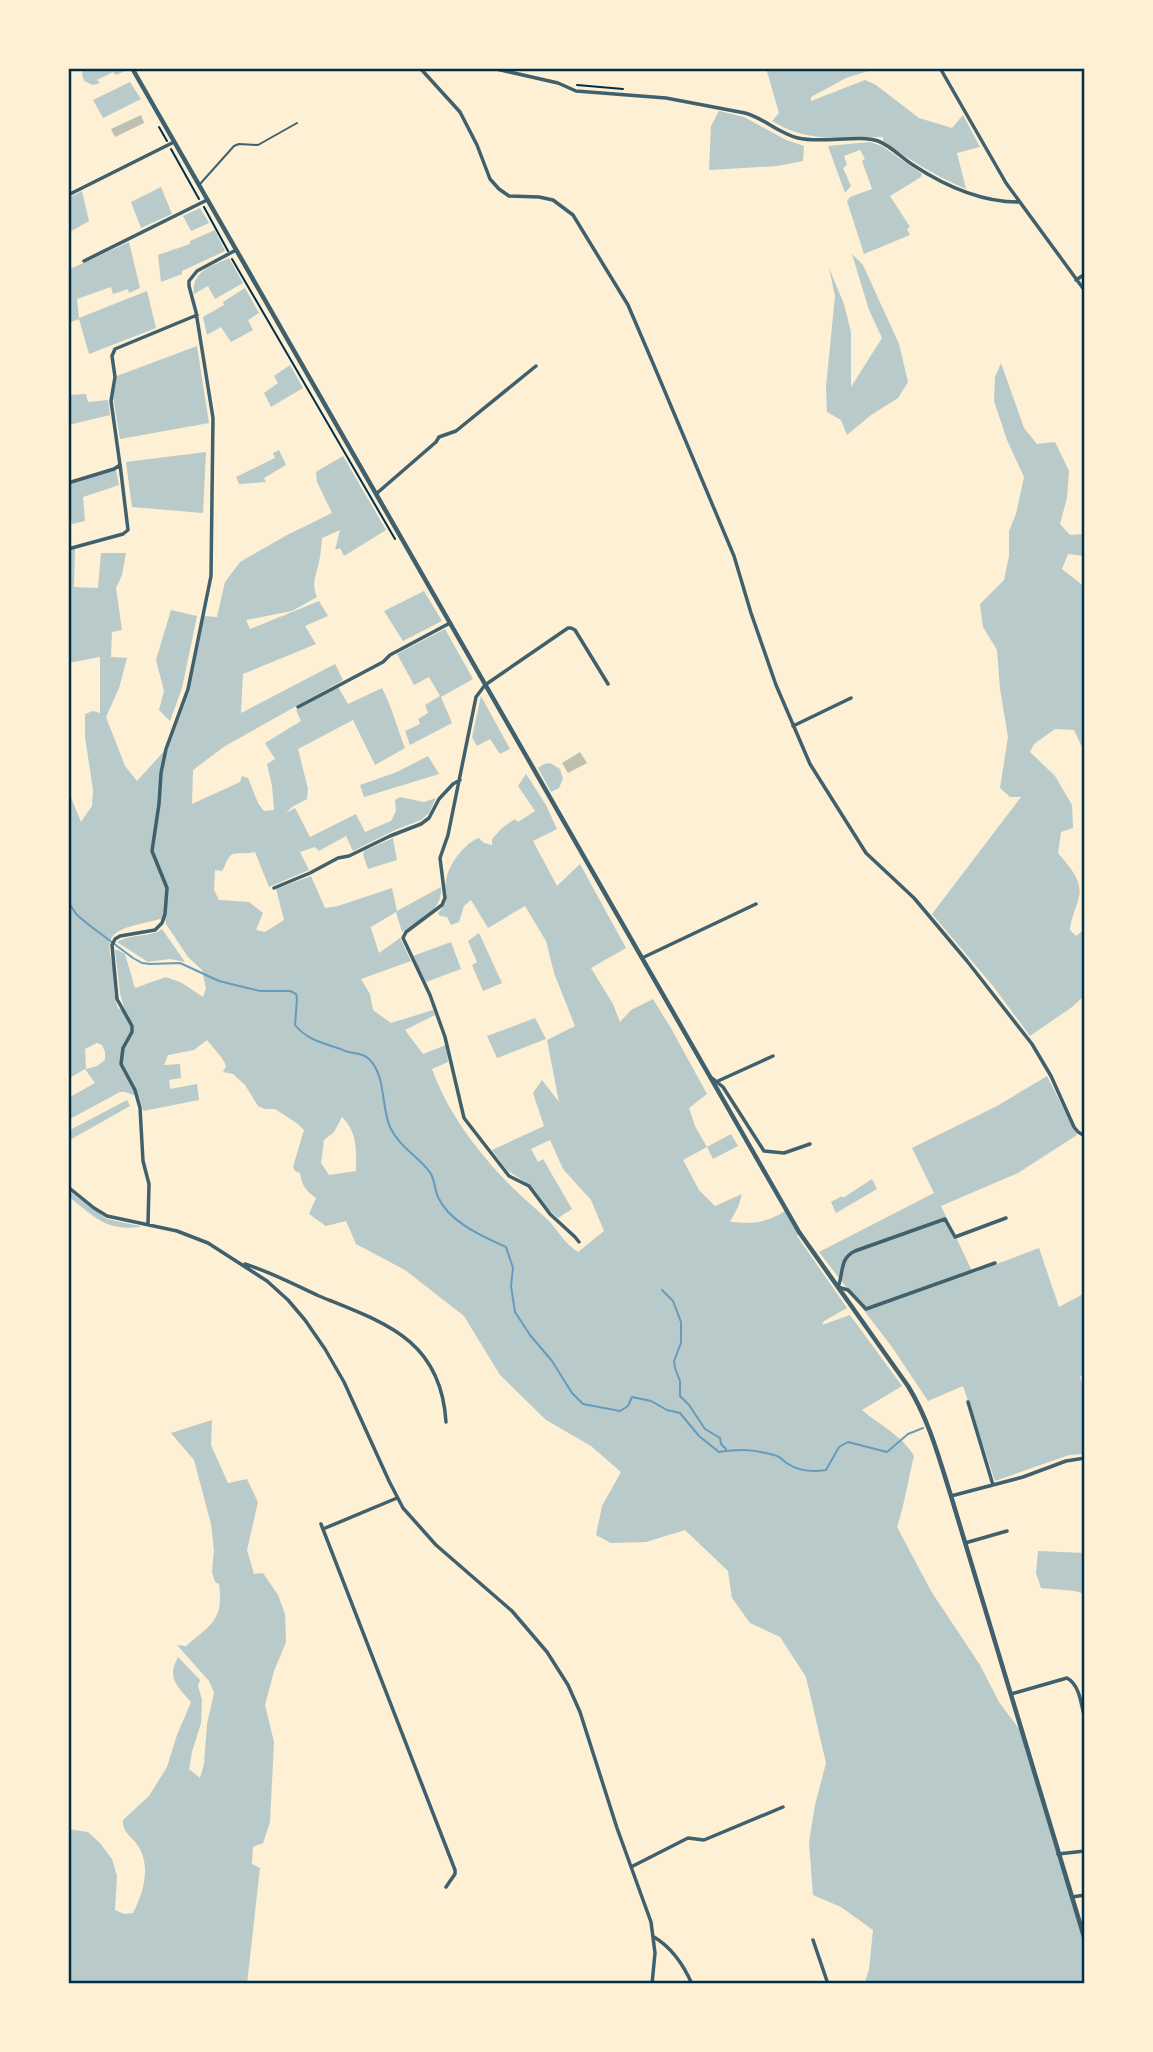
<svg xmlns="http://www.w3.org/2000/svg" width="1153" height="2052" viewBox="0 0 1153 2052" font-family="'Open Sans',sans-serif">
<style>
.green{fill:#b9caca;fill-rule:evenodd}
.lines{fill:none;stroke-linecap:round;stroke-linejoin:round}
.stream{stroke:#669bbc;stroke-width:2}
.building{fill:#bec0b2}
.path{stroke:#003049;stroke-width:2}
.service{stroke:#3f606c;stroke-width:2}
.minor{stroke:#3f606c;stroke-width:3.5}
.tertiary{stroke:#3f606c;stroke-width:4.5}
.neatline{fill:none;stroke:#003049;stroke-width:2.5}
</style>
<rect width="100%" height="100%" fill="#fdf0d5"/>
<path class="green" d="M83,68H124L125,71L116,75L113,72L97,80L100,83L93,85L84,81L82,75Z
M766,68H878L846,78L811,97V101L865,80L876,85L919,118L952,128L963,115L980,147L957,153L966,189C936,176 909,160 883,141V137C845,138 806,143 772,121L779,113Z
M130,82L141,99L103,118L93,100Z
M719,111L744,117L786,140L804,146L803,161L777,166L709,170L711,126Z
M870,142L882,146L922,174L921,177L890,196L910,227L907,229L910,235L864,254L847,201L850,197L872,189L862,161L865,159L860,150L844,156L847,165L843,168L851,186L845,193L828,146Z
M161,187L172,214L141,228L131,202Z
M82,191L89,221L68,233V198Z
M200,208L209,223L191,231L183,216Z
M215,230L225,251L182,271V274L161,282L158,255L190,244V241Z
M129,242L140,288L129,293L128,289L113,294L111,287L77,299L79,318L147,291L156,328L89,354L79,319L68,323V270Z
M852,254L863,265L899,344L908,382L898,398L871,415L847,435L841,420L827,412L826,387L835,296L829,268L844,304L851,332V387L882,338L869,310Z
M229,258L243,283L215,299L208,286L194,294C191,271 212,266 229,258Z
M245,288L259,313L248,320L253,330L231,342L221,327L207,335L203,317L224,305L223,302Z
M197,346L209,423L120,439L113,397L117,376Z
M1001,363L1024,428L1037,444L1055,442L1069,471L1067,498L1060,524L1070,535L1085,534V556L1068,554L1062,569L1085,587V754L1074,730L1055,729L1034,744L1030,752L1055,776L1072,805L1073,828L1061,832L1058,853C1068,865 1083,880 1079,897C1076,909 1071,918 1070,930L1076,936L1085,929V995L1072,1007L1030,1036L993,986L932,914L1021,797H1010L1000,788L1008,737L1000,689L997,650L983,627L980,604L1004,580L1009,556V531L1016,514L1024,477L1007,440L994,401L995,377Z
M290,365L303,388L271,407L264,393L278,383L274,376Z
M86,394L88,402L108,400L110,415L68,425V395Z
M279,450L286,465L264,478L266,482L239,484L236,477L275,458L273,453Z
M206,452L203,513L132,507L126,462Z
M343,456L386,530L344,556L340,548L335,550L340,530L322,538C321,546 321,554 319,562C316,576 311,583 317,597L292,611L246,620L250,629L319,601L328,616L305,626L316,644L243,674L241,713L335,664L343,680L225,746L193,770L192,804L240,782L242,776L248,778L258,803L264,811L274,810L272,786L267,764L275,759L265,743L301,721L296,710L338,687L348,704L382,688C392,707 397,728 405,748L375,765L353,720L298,749L308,789L307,799L292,807L286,813L295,808L310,837L356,814L365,832L391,821L396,811L395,800L400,797L424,802L436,798L429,813L421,820L395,830L353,851L346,836L319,851L315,847L300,852L309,870L269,887L255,852C248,854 235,852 231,855C227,858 225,867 222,871L215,870L214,890L219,900L249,902L263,913L256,930L265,932L284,920L276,889L311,876L325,908L338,906L392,888L397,911L441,887C443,910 422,918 405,930L402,932L396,912L371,927L370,925L379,953L400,938L411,961L361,979L370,994L373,1010L391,1023L433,1010L435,1015L405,1030L423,1054L446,1045L448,1062L432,1069C448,1114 480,1155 513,1188C525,1200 538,1210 549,1221C559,1232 565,1244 578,1252L604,1231L591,1200L563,1169L550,1140L531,1149L538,1162L543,1159L572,1209L558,1218L547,1208L531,1186L507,1170L492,1150L544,1126L533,1093L542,1080L559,1102L547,1040L575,1026L554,973L546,941L525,906L488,928L471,900L464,906L459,922L451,925L447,917L440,916L438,913C454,896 442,894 447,876C451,862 465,843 479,838L484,843L492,845V839L502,828L515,819L518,822L535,811L518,786L526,774L546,805L557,829L533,841L557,886L580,864L626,948L591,968L613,1004L620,1022L631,1010L653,999L672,1030L707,1094L689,1108L695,1126L707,1147L731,1134L738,1146L713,1159L707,1147L683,1160L699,1190L715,1206L742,1194L738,1207L730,1222C756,1224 765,1223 787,1210L799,1232L797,1236L847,1308L824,1321L822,1325L850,1315L902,1386L862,1410C879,1425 902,1435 914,1456C908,1480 905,1503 897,1527L931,1591L980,1665L999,1702L1022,1733L1085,1940V1984H864L869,1970L873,1930L841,1907L813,1895L809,1842L815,1805L826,1763L806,1677L780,1637L750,1623L732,1598L728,1571L685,1530L646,1542L611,1543L596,1535L602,1506L621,1472L591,1446L546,1420L500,1375L464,1316L405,1270L356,1244L346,1221L326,1226L309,1214L316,1198C306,1191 302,1186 300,1173L295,1171L293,1167L304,1130L298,1124L275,1109H265L258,1106L245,1085L233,1074L223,1072L226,1066C222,1056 213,1048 207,1040L194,1050L168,1055L164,1065L180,1064L181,1078L169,1080L170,1089L197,1084L199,1100L143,1111L139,1097L125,1092H120L68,1120V1098L95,1083L85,1069L68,1079V790L81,822L92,806L93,790L85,737V714L93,711L100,713V657L68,663V551L75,548L74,587L98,588L101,553H126L122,575L116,588L122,630L112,632L111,657L127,658L119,688L106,717L125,766L137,781L166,749L188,689L203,616L217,617L225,582L240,562L287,535L332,513L317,482L316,472ZM159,919L166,921V924L188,957L202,970L206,988L203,997L182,983L166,977L135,988L125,954L118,950H115L120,993L125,1012L118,1008C113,995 114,983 113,969C112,961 108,950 110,942C113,926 146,924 159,919ZM97,1043L102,1045L105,1052V1060L97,1066L86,1069L85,1049ZM342,1117C358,1133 356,1150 356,1171L329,1175L321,1163L324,1140L334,1132Z
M116,470L119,485L83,497L85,521L72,524L68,507V485Z
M424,591L442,621L403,641L384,611Z
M171,610L197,616L182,688L170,721L159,710L164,691L156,660Z
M445,629L473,679L441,697L452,723L410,745L405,731L420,724L418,719L428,713L425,705L440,696L429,677L414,685L397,654Z
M481,696L510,749L500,754L490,739L477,746L472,737Z
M428,756L439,774L364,797L360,785L397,772Z
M550,763L560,769L563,779L559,788L551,792L538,768L544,764Z
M393,838L397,860L368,869L363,855L364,851Z
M162,929L185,962L170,959L148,962L117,942C133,933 150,938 162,929Z
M479,933L502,983L483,991L472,965L477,962L468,941Z
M451,942L461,969L426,982L413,956Z
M535,1018L546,1039L497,1058L487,1036Z
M1047,1076L1077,1135L1018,1173L941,1206L973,1273L1039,1248L1059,1307L1085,1293V1376H1080L1083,1388H1085V1454L1069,1455L995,1481L963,1386L928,1401L892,1347L819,1252L934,1193L912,1148L997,1106Z
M127,1100L130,1106L68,1141V1131Z
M872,1179L877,1189L836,1213L831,1202L842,1196L843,1198Z
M68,1190L107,1219L140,1226V1227C104,1231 94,1216 68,1196Z
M212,1420L211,1445L228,1483L247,1479L258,1502L247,1550L254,1574L263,1573L278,1595L285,1614L286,1642L274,1671L265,1705L274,1742L270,1822L263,1843L253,1847L252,1864L260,1868L247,1984H68V1829L88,1832L100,1843L112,1859L117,1876L115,1910L124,1914L133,1913C144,1892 152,1864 136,1843C130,1835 122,1832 123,1820L149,1796L167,1767L177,1735L191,1702C178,1687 166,1678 178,1657L200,1680L198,1686L202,1700L201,1723L192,1752L189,1769L200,1778L204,1764L207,1724L214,1693L209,1681L177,1645L186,1646C211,1625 224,1620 219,1584L215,1582L212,1572L214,1550L211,1524L194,1460L171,1433Z
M1038,1551L1085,1553V1594L1075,1591L1041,1588L1036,1573Z"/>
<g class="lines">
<path class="stream" d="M68,902L77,915L89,925L133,958L142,963L150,964L180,963L219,981L239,986L260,991H290L296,994L297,999L295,1025C307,1040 323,1043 341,1049C350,1055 362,1051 370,1060C386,1077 381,1106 390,1127C398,1145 417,1156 429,1171C435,1178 434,1188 438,1197C449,1222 482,1236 506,1247L513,1268L511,1286L515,1312L530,1335L552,1361L572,1393L583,1404L620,1411L628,1406L632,1397L651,1401L667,1410L680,1413L699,1436L719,1452C740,1449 751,1449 774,1455C780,1456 783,1461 788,1464C799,1471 814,1472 826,1470L839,1447L848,1442L887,1452L908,1434L923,1428
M662,1290L673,1301L681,1322V1343L674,1361L675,1368L680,1381V1396L689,1405L705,1429L720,1438L721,1444L726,1449"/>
</g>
<path class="building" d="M141,115L144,123L115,137L111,129Z
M580,752L587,763L568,773L562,763Z"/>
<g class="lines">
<path class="path" d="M577,85L623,89
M159,127L167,141
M171,149L199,199
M204,207L228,251
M232,259L395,539"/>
<path class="service" d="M200,184L234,146L239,144L258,145L297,123"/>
<path class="minor" d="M420,68L460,112L477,145L490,179L499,189L509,196L539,197L553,200L573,215L628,305L655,368L734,556L751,613L776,685L810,764L866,853L914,898L967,961L1032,1044L1051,1076L1074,1127L1078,1132L1085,1136
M492,68L558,83L576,91L666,98L745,113C764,118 778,133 798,138C822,144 859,134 878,141C891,146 902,158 913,165C945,186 980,202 1018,202
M940,68L1006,183L1085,291
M68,195L174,142
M84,261L207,200
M1076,280L1085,274
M68,483L114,469L120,465L111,401L115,377L112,356L115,349L197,315
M376,494L436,442L439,437L456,431L536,366
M68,549L123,534L128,530L120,464
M298,707L383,662L390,655L450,623
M793,726L851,698
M274,888L310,873L338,858L349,856L390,836L421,824L429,818L439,799L453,784L460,780
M642,958L756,904
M712,1078L723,1087L764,1151L784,1153L810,1144
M718,1081L773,1056
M68,1187L94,1208L107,1216L177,1231L208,1243L267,1281L288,1300L305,1320L325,1349L344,1382L389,1481L403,1508L436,1545L512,1611L547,1652L568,1685L580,1712L617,1828L651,1922L655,1953L652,1984
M148,1224L149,1184L143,1161L140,1108L135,1090L121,1064L123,1048L132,1032V1026L117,999L112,945L115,939L120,936L155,930L162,923L165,914L167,888L152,851L159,804L161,773L166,749L188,689L211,576L213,418L196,312L189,286V281L197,271L236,250
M579,1242L575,1237L550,1214L529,1186L509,1176L464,1118L445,1037L430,995L403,938L406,932L442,905L445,898L440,858L448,835L476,697L485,685L568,628H571L575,630L608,684
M995,1263L866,1309L848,1290L838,1287C844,1272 839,1259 855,1251L945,1219L955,1237L1006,1218
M245,1264C271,1272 295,1285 319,1296C386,1323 441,1340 446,1422
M968,1402L993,1485
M951,1496L1023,1477L1066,1461L1085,1458
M321,1524L455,1870V1874L446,1887
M323,1529L397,1498
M965,1543L1007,1531
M1011,1694L1067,1678C1080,1685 1081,1705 1085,1719
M1058,1854L1085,1851
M631,1867L688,1838L704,1840L783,1807
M1072,1897L1085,1895
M654,1937C671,1947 684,1966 692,1984
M813,1940L828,1984"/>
<path class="tertiary" d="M132,68L799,1232L908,1386C929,1420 939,1458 951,1496L1085,1940"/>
</g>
<rect width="1153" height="2052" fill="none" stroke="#fdf0d5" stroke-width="140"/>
<rect x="70" y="70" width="1013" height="1912" class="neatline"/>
</svg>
